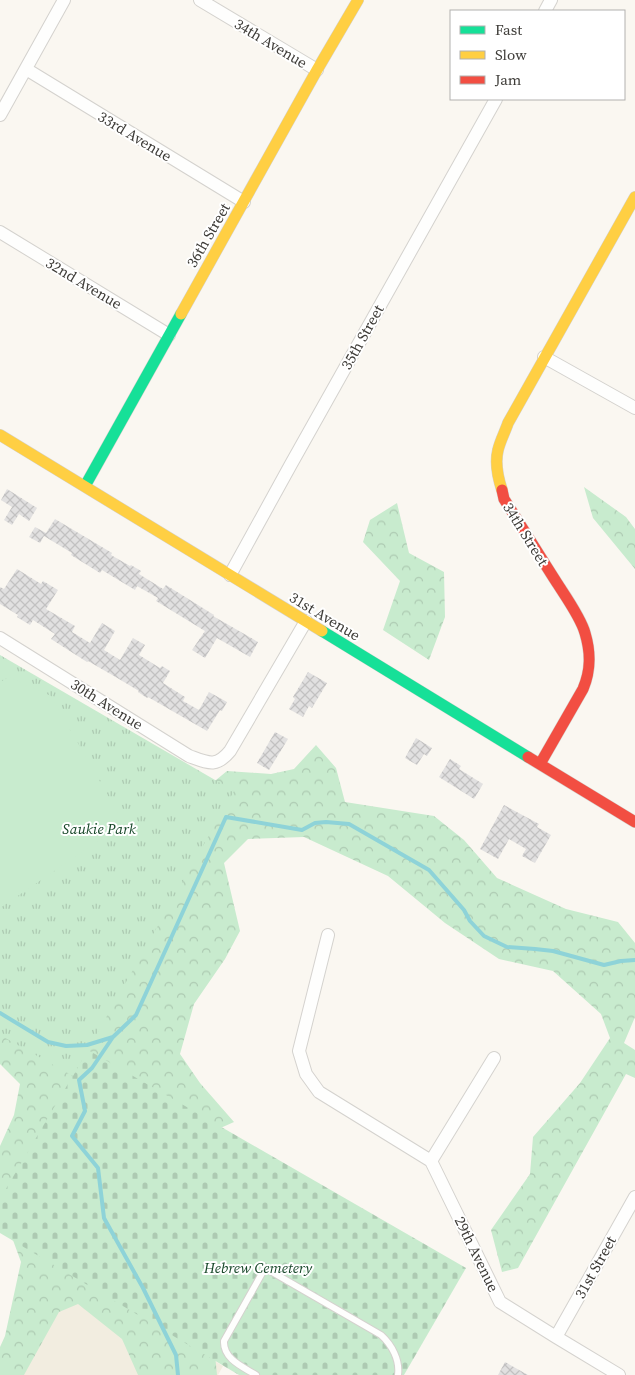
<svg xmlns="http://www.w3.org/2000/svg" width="635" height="1375" viewBox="0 0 635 1375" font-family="'Source Serif 4',serif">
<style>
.built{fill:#f2ede0}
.forest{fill:url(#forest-crowns)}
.cemetery{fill:url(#cemetery-stones)}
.park{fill:url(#park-tufts)}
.pitch{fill:#c8ebce}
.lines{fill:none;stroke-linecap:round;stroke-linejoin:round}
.stream{stroke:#8ed3d8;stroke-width:4}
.building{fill:url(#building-cross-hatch)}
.lane-casing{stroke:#d4d2ce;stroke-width:8}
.street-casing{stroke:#d4d2ce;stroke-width:14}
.fast-casing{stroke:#d4d2ce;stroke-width:12}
.slow-casing{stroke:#d4d2ce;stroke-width:12}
.jam-casing{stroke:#d4d2ce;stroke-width:12}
.lane{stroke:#fefefd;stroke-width:6}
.street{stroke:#fefefd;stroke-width:12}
.fast{stroke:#16e098;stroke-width:11}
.slow{stroke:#ffcf43;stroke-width:11}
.jam{stroke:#f24e42;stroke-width:11}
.labels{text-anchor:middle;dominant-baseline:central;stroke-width:4;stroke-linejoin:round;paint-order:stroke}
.street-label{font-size:15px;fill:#3e3c38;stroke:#fff}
.park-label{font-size:15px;font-style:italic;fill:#154627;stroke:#fff}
</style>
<defs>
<pattern id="forest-crowns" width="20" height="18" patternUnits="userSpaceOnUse" patternTransform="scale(1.25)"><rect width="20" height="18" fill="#c8ebce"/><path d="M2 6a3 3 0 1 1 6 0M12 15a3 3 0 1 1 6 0" fill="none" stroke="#adcab2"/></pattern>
<pattern id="cemetery-stones" width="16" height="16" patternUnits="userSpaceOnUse" patternTransform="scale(1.25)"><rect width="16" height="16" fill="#c8ebce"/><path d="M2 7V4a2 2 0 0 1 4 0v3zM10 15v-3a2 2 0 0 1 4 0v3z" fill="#adcab2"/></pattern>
<pattern id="park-tufts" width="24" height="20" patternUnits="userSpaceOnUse" patternTransform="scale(1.25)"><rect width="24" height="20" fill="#c8ebce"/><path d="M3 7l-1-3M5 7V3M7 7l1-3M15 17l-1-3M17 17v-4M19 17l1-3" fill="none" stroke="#adcab2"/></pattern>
<pattern id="building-cross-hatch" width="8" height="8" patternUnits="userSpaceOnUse" patternTransform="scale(1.25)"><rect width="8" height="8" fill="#e1e0e0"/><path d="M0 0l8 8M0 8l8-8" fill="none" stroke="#c2c1c1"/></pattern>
</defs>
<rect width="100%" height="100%" fill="#faf7f1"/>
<path class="built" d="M76,1278L223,1366L218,1375H18Z"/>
<path class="forest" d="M584,487L626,517L635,529V569L593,518Z
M397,503L409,553L444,572L445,617L429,660L383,630L400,581L363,542L370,520Z
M316,745L336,768L345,802L434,816L464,840L497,878L566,909L618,922L635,943V1017L624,1043L635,1050V1078L626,1074L518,1268L502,1272L491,1230L530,1174L533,1137L580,1083L610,1038L601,1014L553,971L499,959L445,923L388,876L304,837L248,839L224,863L240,931L225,959L194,1004L180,1054L200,1083L234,1122L216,1130L214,1344L217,1375H138L122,1339L78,1304L59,1312L24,1375H0V1347L5,1336L21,1262L10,1232L0,1225V1146L14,1115L20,1084L0,1064V914L205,789L227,771L271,774L294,769Z"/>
<path class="cemetery" d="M88,1050L466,1268L404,1375H239L0,1233V1199Z"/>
<path class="park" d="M0,655L234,791L73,1076L0,1035Z"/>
<path class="pitch" d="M9,677L51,696L118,813L113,831L0,908V682Z"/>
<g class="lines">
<path class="stream" d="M0,1013L48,1042L66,1046L87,1045L113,1037L136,1015L226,817L302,830L315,823L326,822L349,824L429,870L464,910L470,921L484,936L507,947L535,949L553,951L604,965L621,961L635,960
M113,1037L92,1068L79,1080L85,1111L72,1136L98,1168L104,1218L143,1288L176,1355L178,1375"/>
</g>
<path class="building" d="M7,489L37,508L29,521L19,514L12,525L4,520L12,507L1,500Z
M55,519L112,553L111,555L130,566L131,565L141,571L139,574L163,589L166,585L214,615L213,616L258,642L250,657L217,638L205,658L192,650L205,631L156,601L158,598L137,586L135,590L102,570L100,573L71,555L72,553L44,536L40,543L29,537L35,527L46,533Z
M17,569L41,584L43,581L58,590L46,609L75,626L72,632L90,643L102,623L115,631L104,650L120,660L133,638L145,645L139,655L160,668L162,666L170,671L163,683L185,697L183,701L199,710L209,692L227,702L222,711L220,710L207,731L148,697L147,698L138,692L139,691L119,679L88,661L87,662L51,639L55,634L33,620L30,625L17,617L18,615L0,604V587L4,589Z
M308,672L327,683L312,708L309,706L303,717L289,709L295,699L293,697Z
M275,732L288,739L269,770L257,763Z
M416,738L432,748L427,756L424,754L417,765L405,758Z
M450,759L461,766L459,769L483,784L474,799L439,777Z
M504,805L539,824L537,827L551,835L535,863L522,856L526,849L509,839L498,859L480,849Z
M505,1362L528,1375H498Z"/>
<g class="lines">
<g class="lane-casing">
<path id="lane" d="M256,1375C243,1367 223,1359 224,1341L265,1268L381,1335C392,1345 400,1360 398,1375"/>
</g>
<g class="street-casing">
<path id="street" d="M200,0L317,70
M545,11L551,0
M26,69L244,202
M0,115L64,0
M0,232L169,335
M544,357L635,408
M230,575L290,466L496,99
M0,638L189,756C208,763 216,768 230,751L306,621
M328,935L299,1051L306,1074L319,1092L431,1161
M431,1161L500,1302L556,1337L619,1375
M431,1161L494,1058
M556,1337L635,1197"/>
</g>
<g class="fast-casing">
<path id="fast" d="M85,486L181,314
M322,631L528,757"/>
</g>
<g class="slow-casing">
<path id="slow" d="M181,314L317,70L358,0
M0,435L322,631
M502,490C498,478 495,462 498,450C500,441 505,432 508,423L635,197"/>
</g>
<g class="jam-casing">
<path id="jam" d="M502,490L504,499C522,527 539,555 557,583C566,597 581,618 585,633C591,653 591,670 583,689L540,764
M528,757L635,822"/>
</g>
<use href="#lane" class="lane"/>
<use href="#street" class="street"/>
<use href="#fast" class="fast"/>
<use href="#slow" class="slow"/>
<use href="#jam" class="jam"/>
</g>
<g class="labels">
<g class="street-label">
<text transform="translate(271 43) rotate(31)">34th Avenue</text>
<text transform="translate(135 136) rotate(31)">33rd Avenue</text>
<text transform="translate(208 235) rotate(-60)">36th Street</text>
<text transform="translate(84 283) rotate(31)">32nd Avenue</text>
<text transform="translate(362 337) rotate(-61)">35th Street</text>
<text transform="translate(526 534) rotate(58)">34th Street</text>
<text transform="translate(325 616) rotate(31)">31st Avenue</text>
<text transform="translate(107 704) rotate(32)">30th Avenue</text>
<text transform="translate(477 1254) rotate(64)">29th Avenue</text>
<text transform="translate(595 1267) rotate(-61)">31st Street</text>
</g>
<g class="park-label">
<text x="99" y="828">Saukie Park</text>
<text x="258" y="1267">Hebrew Cemetery</text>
</g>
</g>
<rect x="450" y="10" width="175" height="90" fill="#ffffff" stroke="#b2b1af"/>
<rect x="460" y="26" width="25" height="8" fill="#16e098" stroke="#b2b1af"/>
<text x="495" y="35" font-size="15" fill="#3e3c38">Fast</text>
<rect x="460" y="51" width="25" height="8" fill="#ffcf43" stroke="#b2b1af"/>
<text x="495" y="60" font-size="15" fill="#3e3c38">Slow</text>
<rect x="460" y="76" width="25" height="8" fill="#f24e42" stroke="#b2b1af"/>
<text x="495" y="85" font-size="15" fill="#3e3c38">Jam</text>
</svg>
